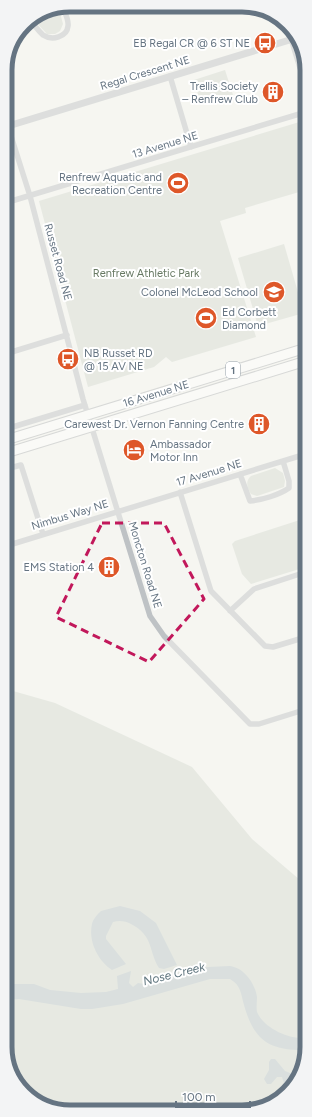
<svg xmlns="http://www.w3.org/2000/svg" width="312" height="1117" viewBox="0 0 312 1117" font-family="Figtree,sans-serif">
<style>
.green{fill:#d4dad1}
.water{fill:#b8c3c8}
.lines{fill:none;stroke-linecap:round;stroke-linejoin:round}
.trunk-casing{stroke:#b3b6b9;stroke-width:11}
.minor{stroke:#bec2c5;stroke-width:5.5}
.tertiary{stroke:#bec2c5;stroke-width:7}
.trunk{stroke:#fff;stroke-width:9}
.marked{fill:none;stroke:#c2185b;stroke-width:3;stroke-dasharray:8 5;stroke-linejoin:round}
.labels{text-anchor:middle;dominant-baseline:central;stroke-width:4;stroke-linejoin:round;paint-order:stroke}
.shield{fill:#fff;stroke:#939ea8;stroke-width:1}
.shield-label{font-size:10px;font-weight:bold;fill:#657482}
.poi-label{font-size:11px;fill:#657482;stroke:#fff;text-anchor:end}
.street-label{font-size:11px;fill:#657482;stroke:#fff}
.park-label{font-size:11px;fill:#677963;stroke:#fff}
.water-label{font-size:12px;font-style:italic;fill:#60767f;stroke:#fff}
.rim{fill:none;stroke:#657482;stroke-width:5}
</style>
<rect width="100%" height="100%" fill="#f5f5f1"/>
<path class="green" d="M59,9L63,24L60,31L55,34H47L34,20Z
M225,70L233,95L201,105L194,80Z
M306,120V157L304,158L306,166V190L245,208L246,213L220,221L256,337L172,362L166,357L154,367L88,387L39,201Z
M284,244L304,313L258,326L238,258Z
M275,468L283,473L285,481L284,487L257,496L251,494C247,488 245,481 251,476Z
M306,518V567L251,584L242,574L232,544L235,541Z
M6,689L55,703L192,767L252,839L307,886V1051L291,1090L255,1111H57L24,1093L6,1060Z"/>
<path class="water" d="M120,906L140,911L156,923L177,965L164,969L159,968C148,950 154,936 131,924C126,921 119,920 113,922L106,936V939L126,964L112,970C98,961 88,941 92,924C93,919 98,914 101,911Z
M230,966C244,968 255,983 257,997C257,1002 256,1007 257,1012C264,1029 291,1040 307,1038V1050C270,1051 254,1041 244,1005C241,994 241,985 230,979H210L123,1004L92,1009H81L19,999L6,1000V984H34L50,990L81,993L106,992L118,989L117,976L131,971L129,983L133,987L138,983L144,984L187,971L208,967Z
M271,1059H275L285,1071L297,1076L293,1086L287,1087L284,1094L279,1097L277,1091L284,1083L282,1077H277L271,1084H267L264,1079L269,1070V1062Z"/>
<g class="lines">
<g class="trunk-casing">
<path id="trunk" d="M6,440L306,348
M6,453L306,361"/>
</g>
<path class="minor" d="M137,5C147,15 159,9 171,6
M30,21C35,25 39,32 43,35C52,41 67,37 68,26C69,20 65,13 63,8
M170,76L191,147
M5,117L30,196L83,399L150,616L164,636L250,724H259L307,709
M5,203L306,112
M5,354L67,335
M6,429L85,405
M6,469L21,465L43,534
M240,474L250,501C262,500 279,495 289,488V481L283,461
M180,492L211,591L265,646L273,647L306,637
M6,546L306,454
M230,611L254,589L306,572"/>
<path class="tertiary" d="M287,23L306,85
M5,127L296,38"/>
<use href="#trunk" class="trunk"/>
</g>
<path d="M0 0H312V1117H0ZM102,523H164L204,599L149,662L56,617Z" fill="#f5f5f1" fill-opacity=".55" fill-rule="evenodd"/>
<path class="marked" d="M102,523H164L204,599L149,662L56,617Z"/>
<defs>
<g id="bus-disc" transform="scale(1.15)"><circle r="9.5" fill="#de5729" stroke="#fff"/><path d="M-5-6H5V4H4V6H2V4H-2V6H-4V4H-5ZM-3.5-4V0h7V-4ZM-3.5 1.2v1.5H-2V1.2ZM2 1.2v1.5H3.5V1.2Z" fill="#fff"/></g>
<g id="building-disc" transform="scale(1.15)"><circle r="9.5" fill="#de5729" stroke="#fff"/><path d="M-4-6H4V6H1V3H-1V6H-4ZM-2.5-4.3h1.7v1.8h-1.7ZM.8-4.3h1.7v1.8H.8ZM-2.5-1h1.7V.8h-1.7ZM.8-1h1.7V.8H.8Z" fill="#fff"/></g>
<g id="stadium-disc" transform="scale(1.15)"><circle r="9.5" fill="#de5729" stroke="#fff"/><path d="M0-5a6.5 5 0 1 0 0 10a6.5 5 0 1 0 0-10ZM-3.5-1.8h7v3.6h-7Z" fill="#fff"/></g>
<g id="school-disc" transform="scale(1.15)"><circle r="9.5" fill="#de5729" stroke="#fff"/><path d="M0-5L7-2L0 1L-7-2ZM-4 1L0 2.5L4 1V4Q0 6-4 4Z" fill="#fff"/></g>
<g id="hotel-disc" transform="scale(1.15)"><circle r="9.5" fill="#de5729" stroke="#fff"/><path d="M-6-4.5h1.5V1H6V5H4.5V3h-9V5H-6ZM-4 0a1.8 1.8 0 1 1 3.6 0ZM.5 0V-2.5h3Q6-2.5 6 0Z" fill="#fff"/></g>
</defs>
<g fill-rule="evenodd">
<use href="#bus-disc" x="265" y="43"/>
<use href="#building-disc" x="273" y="92"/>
<use href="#stadium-disc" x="178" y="183"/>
<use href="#school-disc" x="274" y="292"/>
<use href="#stadium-disc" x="206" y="318"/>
<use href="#bus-disc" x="68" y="359"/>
<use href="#building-disc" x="259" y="424"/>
<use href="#hotel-disc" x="134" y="450"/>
<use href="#building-disc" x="109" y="567"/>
</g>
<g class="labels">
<rect class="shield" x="226" y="362" width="14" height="16" rx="3"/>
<g class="shield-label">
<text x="233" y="370">1</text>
</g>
<g class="poi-label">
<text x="250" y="43">EB Regal CR @ 6 ST NE</text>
<text x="258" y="86">Trellis Society<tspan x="258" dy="13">– Renfrew Club</tspan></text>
<text x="162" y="177">Renfrew Aquatic and<tspan x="162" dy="13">Recreation Centre</tspan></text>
<text x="258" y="292">Colonel McLeod School</text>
<text x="222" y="312" text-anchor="start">Ed Corbett<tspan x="222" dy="13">Diamond</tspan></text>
<text x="84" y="353" text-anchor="start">NB Russet RD<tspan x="84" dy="13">@ 15 AV NE</tspan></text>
<text x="244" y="424">Carewest Dr. Vernon Fanning Centre</text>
<text x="150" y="444" text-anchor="start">Ambassador<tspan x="150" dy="13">Motor Inn</tspan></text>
<text x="94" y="567">EMS Station 4</text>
</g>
<g class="street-label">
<text transform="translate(145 73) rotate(-17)">Regal Crescent NE</text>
<text transform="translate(165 145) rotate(-17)">13 Avenue NE</text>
<text transform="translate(58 262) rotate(75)">Russet Road NE</text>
<text transform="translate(156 394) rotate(-17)">16 Avenue NE</text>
<text transform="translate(209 473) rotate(-17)">17 Avenue NE</text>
<text transform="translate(70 515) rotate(-17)">Nimbus Way NE</text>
<text transform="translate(145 565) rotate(73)">Moncton Road NE</text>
</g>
<g class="park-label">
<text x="146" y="273">Renfrew Athletic Park</text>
</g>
<g class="water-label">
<text transform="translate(174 974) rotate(-14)">Nose Creek</text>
</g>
</g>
<path d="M0 0H312V1117H0ZM70 12H242A58 58 0 0 1 300 70V1047A58 58 0 0 1 242 1105H70A58 58 0 0 1 12 1047V70A58 58 0 0 1 70 12Z" fill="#f3f4f5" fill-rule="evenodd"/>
<path class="rim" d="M70 12H242A58 58 0 0 1 300 70V1047A58 58 0 0 1 242 1105H70A58 58 0 0 1 12 1047V70A58 58 0 0 1 70 12Z"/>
<path d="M176 1101v6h74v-6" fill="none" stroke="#657482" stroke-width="2"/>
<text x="182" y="1101" font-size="12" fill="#657482" stroke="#ffffff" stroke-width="3" paint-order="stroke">100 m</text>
</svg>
